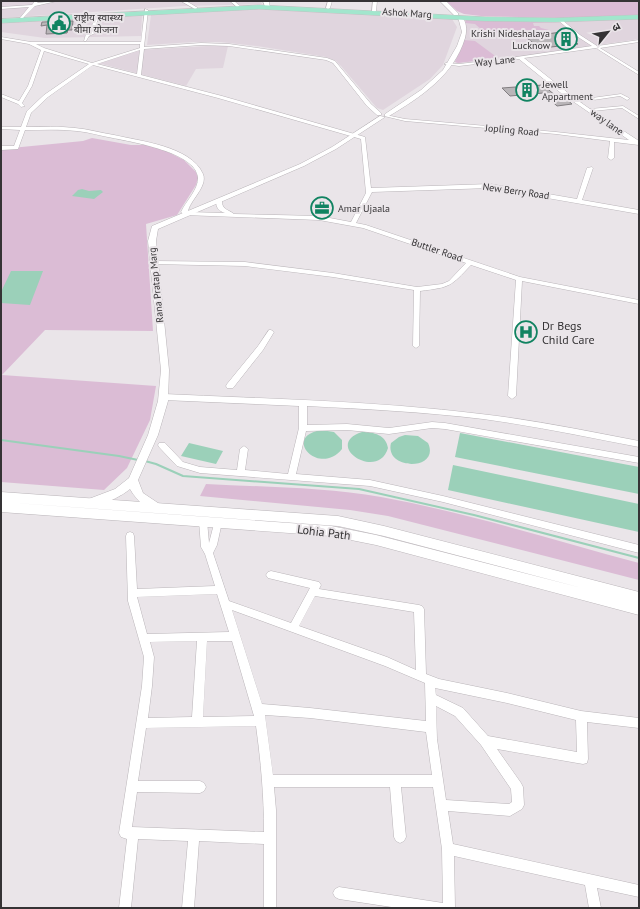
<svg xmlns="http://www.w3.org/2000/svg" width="640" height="909" viewBox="0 0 640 909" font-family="'PT Sans','Noto Sans Devanagari',sans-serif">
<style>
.built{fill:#e0d5de}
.green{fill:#dbbcd5}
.water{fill:#9bd0b9}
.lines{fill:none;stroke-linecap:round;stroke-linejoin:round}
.stream{stroke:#9bd0b9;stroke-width:2}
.building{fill:#b9b5b8;stroke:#827e81}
.minor-casing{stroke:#bab5b9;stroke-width:1}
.tertiary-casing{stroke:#bab5b9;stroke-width:1}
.secondary-casing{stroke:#bab5b9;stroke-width:1}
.primary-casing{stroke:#c2c2c2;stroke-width:1}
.minor{fill:#fff;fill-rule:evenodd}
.tertiary{fill:#fff;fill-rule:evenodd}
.secondary{fill:#fff;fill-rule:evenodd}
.primary{fill:#a2e6cd;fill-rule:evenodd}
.labels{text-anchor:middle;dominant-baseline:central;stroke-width:4;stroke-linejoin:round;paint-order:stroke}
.far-street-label{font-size:10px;fill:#353335;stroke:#eae5e9}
.far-poi-label{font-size:10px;fill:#353335;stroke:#eae5e9;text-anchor:start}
.poi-label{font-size:12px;fill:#353335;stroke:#eae5e9;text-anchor:start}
.street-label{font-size:12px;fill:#353335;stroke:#eae5e9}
</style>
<rect width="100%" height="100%" fill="#eae5e9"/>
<path class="built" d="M1,1H261L262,4L184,6L1,18Z
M256,9L452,19L457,27L443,65L430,79L383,110L377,108L341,66L336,61L326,57L257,46L221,42H193L147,45L151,15L157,14Z
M137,15H142L141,36L45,38L1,32V23Z
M639,18V39L524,56L458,63L454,62L466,33L464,21L466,20Z
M208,46H228L223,68L196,69L186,86L98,63L139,50Z"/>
<path class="green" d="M446,1H639V15L564,18L481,16L464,14L457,11Z
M466,20L556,22L533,23L534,26H539L541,28L549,30L547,32L537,30L500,32L486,35L478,32L482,30L475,24L465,23Z
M464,40L475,41L498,58L458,63L455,62Z
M92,138L131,145H145L164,150L184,160L196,172L198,178L196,185L177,215L146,224L153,331L45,330L2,375L156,386L150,420L127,468L104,490L1,482V149L83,141Z
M206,484C264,487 324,487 381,497C468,513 554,540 639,563V580L388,516L350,510L200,496Z"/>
<path class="water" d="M82,189L89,191L101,190L103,192L94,199L72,196L78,190Z
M11,271H43L30,305L1,303V292Z
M321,430L334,432L342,440V449C320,477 281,437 321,430Z
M362,432C374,432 386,435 388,448C378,482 322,445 362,432Z
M460,433L639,467V494L455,457Z
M405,435L418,436L428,443C441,471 384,471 391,443L399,437Z
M189,443L223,451L216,464L181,456Z
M453,465L639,504V532L448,490Z"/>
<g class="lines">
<path class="stream" d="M1,440L119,456L138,460
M145,461L156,464L183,476L359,489L474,515L639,558"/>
</g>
<path class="building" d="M73,21L72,30H68L67,33L46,34L47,25L41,26L42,22Z
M529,32L540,35L561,32L578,44L542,48L537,46L527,38L514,34Z
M543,85L556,96H563L572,104L557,106L543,93L510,96L502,88Z"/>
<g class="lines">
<g class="minor-casing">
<path id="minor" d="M1,1H4L1,2Z
M35,1H39L37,3L57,1L35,6L22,19L20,18L29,7L1,9V7L32,5Z
M181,1H186L198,8L195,9Z
M230,1H234L240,6L237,7Z
M328,1H332L330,8L328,9L326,8Z
M373,1H377L376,11L374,12L372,11Z
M145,9L148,10L144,47L201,43L229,44L327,58L335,61L371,104L381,113V115H377L367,106L337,68L333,63L326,60L229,46L201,45L144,49L141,75L222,96L365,137L371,188L490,184L577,199L587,168L592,167L593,168L582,200L639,210V214L490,188L372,192L356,223L366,225L520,277L639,300V304L522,281L516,396L512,399L508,396L516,280L471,265C450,287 451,287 420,291L419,346L416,348L413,346L414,290L333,277L245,266L152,264L151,263L154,261L245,262L333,273L417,287L442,284L449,281L466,263L363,228L319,220L184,215L181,212C186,201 199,189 198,177C195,152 132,142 113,138C101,136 89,132 77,131C60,129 42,130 25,130L18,149L1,150V146H14L20,130L1,129V127H21L27,111L44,95L89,64L44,51L32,86L22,103L25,106L21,107L18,104L1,97V94L19,101L28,86L41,50L29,44L1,39V37L31,42H141ZM36,44H140V48L92,63L44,48ZM140,50L137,74L97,64ZM93,65L218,98L361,139L366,193L351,222L319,216L234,214C228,209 222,210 222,201L219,199L216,201C216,208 219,211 225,213L188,212C189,201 208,187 203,174C191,146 139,141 114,135C101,133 88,129 75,128C59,126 42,127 26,127L31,113L48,97Z
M96,15L98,16L95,33L89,36L86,41H84L86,34L91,32L94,16Z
M559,19H561L580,35L597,46L639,40V42L600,48L639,72V75L596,48L524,58L577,100L621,94L629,98V99L627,100L620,96L580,102L590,109L623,106L639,116V119L622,108L593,111L639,141V145L614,142V158L611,160L608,158L610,141L556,134L405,121L384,116L386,115L405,119L556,132L629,140L561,93L519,59L459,66L444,64L446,63L459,64L502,59L592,46L578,37L559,21Z
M269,330H271L274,332L263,350L233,388H227L226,386L227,384L258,346Z
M164,394C270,399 376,401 481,414C534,420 587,431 639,441V447C587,437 535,426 483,419C425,412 365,409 307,406V425L347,424L389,428L432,422L445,423L639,457V463L445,429L432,428L389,434L347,430L306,431L296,474L370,480L443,496L639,545V553L443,502L370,486L200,473L177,466L159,447L158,445L159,443H165L183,462L200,467L237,470L240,449L244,446L248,449L245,470L288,474L299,428V406L164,400L160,397Z
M203,518L206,519L207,521L209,543L215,520L218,519L221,520L222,522L217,545L213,553L229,601L291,623L310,588L268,578L266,575L268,572L271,571L319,582L321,585L319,589L419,605L422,606L424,609L426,674L439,679L507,693L581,711L639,718V728L587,722L588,759L587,763L583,764L497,749L521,783L523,787L524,805L522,809L510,816L448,811L453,844L639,885V897L597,888L601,908H589L585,885L454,856L455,908H398L339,899L335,897L333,893L335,889L339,887L443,903L442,849L433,787H401L406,837L404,841L400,843L396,841L394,837L390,787H274L276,810V908H264V844L199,841L194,908H182L188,841L138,839L131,908H119L127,839L121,837L119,833L142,686L144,657L128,601L126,536L127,533L130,532L133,533L134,536L137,589L215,586L205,554L201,547L199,521L200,519ZM217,594L229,632L147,634L137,597ZM315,596L414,612L416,670L387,657L299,626ZM232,610L385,666L425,683L426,721L310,708L262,704ZM197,641L192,717L148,718L152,686L154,657L150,642ZM207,641H232L254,716L203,717ZM435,688L507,703L576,720L577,752L488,736L463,708L436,695ZM436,706L455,716L481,745L511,789L512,802L509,804L446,800L437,739ZM265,715L310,718L426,732L432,775H273ZM256,726C261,762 264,796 264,832L132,827L137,792L200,793L204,791L206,787L204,783L200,781H138L146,728Z"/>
</g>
<g class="tertiary-casing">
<path id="tertiary" d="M460,16C467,20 467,30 465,38C454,75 421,97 389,116H385V114L421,90L443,70L457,46L462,32L458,17Z
M380,116L385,117L336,149L304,166L158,229L156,241L169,370L168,401L158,435L138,480L143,493L161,505L162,508L161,511C150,515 135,498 130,489C122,496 97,509 86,506L85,503L86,500L115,489L129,478L148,435L158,401L161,370L148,241L152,226L300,164L332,147Z"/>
</g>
<g class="secondary-casing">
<path id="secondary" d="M263,1H269L270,9H266Z
M440,1H446L458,13V15H454Z
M1,492L338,516L384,526L639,592V615L376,545L331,536L1,512V502L331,526L376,535L582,588L384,536L338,526L1,502Z"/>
</g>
<g class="primary-casing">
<path id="primary" d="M259,5L485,17L555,18L639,15V19L555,22L485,21L259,9L1,23V19Z"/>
</g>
<use href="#minor" class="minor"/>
<use href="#tertiary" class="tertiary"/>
<use href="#secondary" class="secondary"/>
<use href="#primary" class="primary"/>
</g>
<defs>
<g id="civic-ring" transform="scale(1.15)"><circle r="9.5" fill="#eae5e9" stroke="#118361" stroke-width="1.5"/><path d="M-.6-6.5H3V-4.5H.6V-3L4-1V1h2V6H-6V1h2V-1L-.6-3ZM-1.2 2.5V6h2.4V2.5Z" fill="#118361"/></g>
<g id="building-ring" transform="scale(1.15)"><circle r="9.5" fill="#eae5e9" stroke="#118361" stroke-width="1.5"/><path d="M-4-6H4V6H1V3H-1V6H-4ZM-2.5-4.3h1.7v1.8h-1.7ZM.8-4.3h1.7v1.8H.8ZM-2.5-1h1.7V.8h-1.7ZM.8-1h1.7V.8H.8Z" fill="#118361"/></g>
<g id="office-ring" transform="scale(1.15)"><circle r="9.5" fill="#eae5e9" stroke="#118361" stroke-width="1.5"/><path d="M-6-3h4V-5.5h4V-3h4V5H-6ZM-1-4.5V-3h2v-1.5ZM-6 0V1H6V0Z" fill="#118361"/></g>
<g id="hospital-ring" transform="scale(1.15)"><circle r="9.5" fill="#eae5e9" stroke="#118361" stroke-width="1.5"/><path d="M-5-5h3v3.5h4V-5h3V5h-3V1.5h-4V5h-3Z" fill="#118361"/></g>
</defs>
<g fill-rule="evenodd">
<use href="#civic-ring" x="59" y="23"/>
<use href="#building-ring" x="566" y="39"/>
<use href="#building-ring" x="527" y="90"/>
<use href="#office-ring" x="322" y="208"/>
<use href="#hospital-ring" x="526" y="332"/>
</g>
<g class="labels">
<g class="far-street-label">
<text transform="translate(407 13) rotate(4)">Ashok Marg</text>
<text transform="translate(495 61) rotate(-6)">Way Lane</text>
<text transform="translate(607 122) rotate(35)">way lane</text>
<text transform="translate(512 130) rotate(5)">Jopling Road</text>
<text transform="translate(516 191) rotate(8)">New Berry Road</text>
<text transform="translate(437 250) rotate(19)">Buttler Road</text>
<text transform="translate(156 285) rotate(-96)">Rana Pratap Marg</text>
</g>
<g class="far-poi-label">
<text x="74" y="17">राष्ट्रीय स्वास्थ्य<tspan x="74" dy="12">बीमा योजना</tspan></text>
<text x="550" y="33" text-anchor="end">Krishi Nideshalaya<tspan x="550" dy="12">Lucknow</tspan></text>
<text x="542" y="84">Jewell<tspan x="542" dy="12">Appartment</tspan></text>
<text x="338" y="208">Amar Ujaala</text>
</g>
<g class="poi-label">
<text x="542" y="325">Dr Begs<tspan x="542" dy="14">Child Care</tspan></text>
</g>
<g class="street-label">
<text transform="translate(324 532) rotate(7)">Lohia Path</text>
</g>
</g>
<rect width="640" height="909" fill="none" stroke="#353335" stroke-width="4"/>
<g transform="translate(608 32) rotate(60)" stroke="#eae5e9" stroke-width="3" paint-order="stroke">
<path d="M0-3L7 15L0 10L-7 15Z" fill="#353335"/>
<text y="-6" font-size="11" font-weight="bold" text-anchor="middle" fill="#353335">उ</text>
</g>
</svg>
